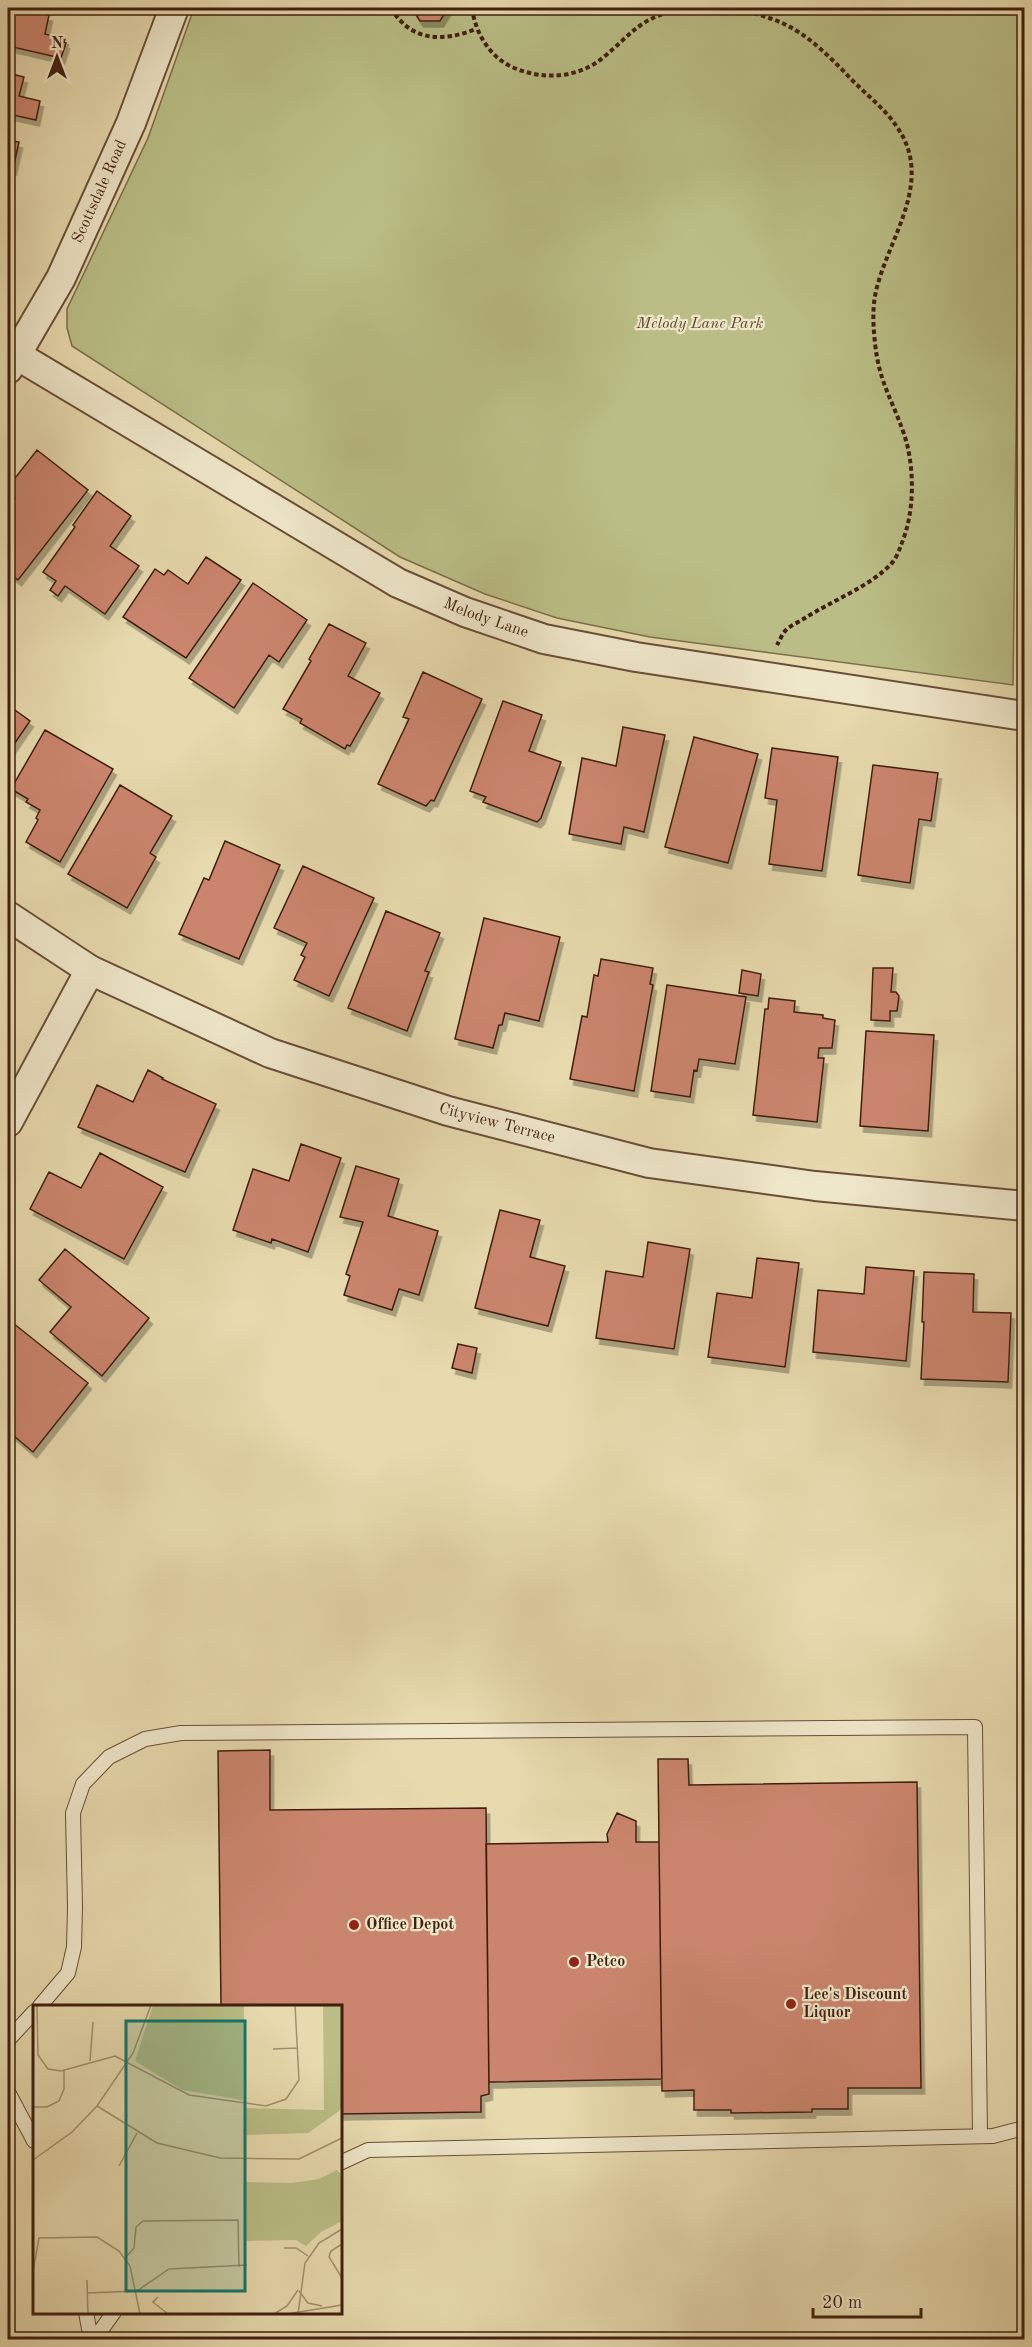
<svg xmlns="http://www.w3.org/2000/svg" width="1032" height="2347" viewBox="0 0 1032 2347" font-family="'Old Standard TT',serif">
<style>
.green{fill:#babe86;stroke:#7d6e4b;stroke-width:1.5}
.building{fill:#cb856e;stroke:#401f10;stroke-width:1.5;filter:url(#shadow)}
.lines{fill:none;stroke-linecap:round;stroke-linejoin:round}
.lane-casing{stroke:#6a4e38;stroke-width:16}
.street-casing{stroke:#6a4e38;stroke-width:32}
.path{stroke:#401f10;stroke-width:4;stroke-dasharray:4.5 3;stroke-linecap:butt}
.lane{stroke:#efe7ca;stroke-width:14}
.street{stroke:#efe7ca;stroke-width:28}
.poi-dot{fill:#8f2418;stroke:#efe7ca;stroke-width:2}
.labels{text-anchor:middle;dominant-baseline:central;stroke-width:4.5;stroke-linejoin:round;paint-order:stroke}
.street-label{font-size:16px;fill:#401f10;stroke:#efe7ca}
.park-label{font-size:16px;font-style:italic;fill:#5e472e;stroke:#efe7ca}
.poi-label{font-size:16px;font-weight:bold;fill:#401f10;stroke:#efe7ca;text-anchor:start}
.inset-road{fill:none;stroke:#a48f6f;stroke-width:1.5}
.view{fill:#0f766e;fill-opacity:0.15;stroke:#0f766e;stroke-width:3}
.inset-edge{fill:none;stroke:#401f10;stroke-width:3}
</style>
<defs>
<filter id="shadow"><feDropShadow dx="3.5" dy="6" stdDeviation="0" flood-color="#0004"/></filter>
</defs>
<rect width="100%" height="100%" fill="#e7daae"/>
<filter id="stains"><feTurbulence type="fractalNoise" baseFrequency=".00333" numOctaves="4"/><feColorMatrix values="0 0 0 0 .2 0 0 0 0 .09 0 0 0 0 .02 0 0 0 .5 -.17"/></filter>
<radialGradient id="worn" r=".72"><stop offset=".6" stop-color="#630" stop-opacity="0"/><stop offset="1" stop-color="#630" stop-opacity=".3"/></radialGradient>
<path class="green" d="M194,8H1021L1013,685L650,637L557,618L485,594L400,557L72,346L67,328V309L148,138Z
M1020,749H1024V916Z"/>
<path class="building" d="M8,8L49,15L45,34L65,39L64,42L66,43L61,58L8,46Z
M412,8H448L440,21H420Z
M8,73L24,77L19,96L40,101L36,120L8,114Z
M8,140L19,142L13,169L8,168Z
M37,450L88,490L18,580L8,572V507L15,498L8,492V487Z
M97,491L131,516L110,546L139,566L105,614L65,586L58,596L50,590L56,581L43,572L75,527L73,525Z
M206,557L241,580L186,658L123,617L155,569L164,575L168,570L188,584Z
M253,583L307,620L279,662L269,655L234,708L189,678Z
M329,624L366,643L348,676L380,693L350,746L347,745L345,749L300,723L302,719L283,709L311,661L309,659Z
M423,672L482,699L434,801L431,800L426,806L378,784L409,719L403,717Z
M503,701L542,715L529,751L561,762L541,818L537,822L483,802L486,797L470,791Z
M8,705L30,721L8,753Z
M623,727L665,735L644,832L624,827L621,844L569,834L582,758L616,766Z
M45,730L113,769L60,862L26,842L38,820L36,818L40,810L26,802L28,799L11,789Z
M694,737L758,754L728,863L665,847Z
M772,748L838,757L822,871L769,864L777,800L765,798Z
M873,765L938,773L931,821L919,819L910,883L858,875Z
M120,785L172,816L150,853L156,857L127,908L68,874Z
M225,841L280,865L239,959L179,934L204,878L209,880Z
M303,866L374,898L329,996L294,980L305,957L301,955L307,943L274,928Z
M386,911L440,933L425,971L429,972L407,1031L348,1008Z
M484,918L560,937L539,1021L505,1013L502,1025H499L493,1048L455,1039Z
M601,959L653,968L650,984L653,985L634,1091L570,1079L582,1016L587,1017L594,975L598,976Z
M873,968H893L891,992H896L899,996L897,1011H890V1021L871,1020Z
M742,970L761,974L758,996L739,993Z
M667,985L746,997L735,1064L699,1059L697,1071L694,1070L690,1097L651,1091Z
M769,998L795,1001L794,1012L823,1015V1018L835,1020L832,1048H819L818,1058H824L817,1122L753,1115L765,1009H768Z
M866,1031L934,1035L928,1131L860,1126Z
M148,1070L163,1078L162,1079L216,1104L185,1172L78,1127L97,1085L133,1102Z
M301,1144L341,1158L308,1252L272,1239L271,1243L233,1230L253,1169L289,1181Z
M100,1153L163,1187L124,1259L30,1209L49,1172L81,1188Z
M356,1166L399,1179L388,1216L438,1231L419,1295L399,1289L392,1310L344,1295L350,1276L346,1274L363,1222L340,1217Z
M500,1210L540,1220L530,1257L565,1266L548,1326L475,1308Z
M648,1242L690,1249L674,1349L596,1338L606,1271L643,1277Z
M65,1249L149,1318L102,1376L50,1332L71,1307L39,1280Z
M757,1258L799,1263L785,1367L708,1357L717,1293L752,1298Z
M866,1267L914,1271L906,1361L813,1352L818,1290L864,1294Z
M924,1272L974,1274L973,1312L1011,1313L1008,1382L921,1379L924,1322H922Z
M8,1319L88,1383L33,1452L8,1431V1382L13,1375L8,1370Z
M458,1344L477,1348L472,1373L452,1368Z
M270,1750V1810L486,1808L489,2094L481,2096V2112L340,2114V2006H221L218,1751Z
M658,1759H688L689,1785L917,1782L921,2088H848V2109H812V2112L731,2113V2110H694V2090L662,2091Z
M617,1813L636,1821V1842H659L662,2079L489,2082L486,1844L608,1842L607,1834Z"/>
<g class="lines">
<g class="lane-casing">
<path id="lane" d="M40,2006L68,1973L74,1947L75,1907L73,1813L83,1784L109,1757L145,1739L181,1733L975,1727L980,2136
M8,2040L34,2012
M8,2092L34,2141
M340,2163L368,2150L993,2136L1024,2128
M86,2312L91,2340
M94,2340L114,2312"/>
</g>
<g class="street-casing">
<g id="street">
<path id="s1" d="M8,350L398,583L465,612L544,639L636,657L1024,716"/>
<path id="s2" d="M8,369L61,278L131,123L174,8"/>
<path id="s3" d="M8,916L90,970L270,1053L448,1111L649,1163L815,1186L1024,1206"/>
<path d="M8,1122L90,970"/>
</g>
</g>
<path class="path" d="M391,8C411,42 443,42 476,29
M472,8C475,31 488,55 510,66C541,81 579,79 605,56C629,36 638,21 669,12C699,2 740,8 769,18C804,29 829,56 854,82C868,96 886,110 897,127C934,180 891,234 877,287C872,306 873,324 875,343C879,382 892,399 904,434C915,467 915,513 901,545C899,551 896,559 891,564C872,585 830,602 805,618C799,622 791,625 786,630C782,634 780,640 777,645"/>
<use href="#lane" class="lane"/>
<use href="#street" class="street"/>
</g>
<g class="poi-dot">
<circle cx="354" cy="1925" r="6"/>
<circle cx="574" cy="1962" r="6"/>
<circle cx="791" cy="2004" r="6"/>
</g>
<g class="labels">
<g class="street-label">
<text stroke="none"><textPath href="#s2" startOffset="200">Scottsdale Road</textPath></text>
<text stroke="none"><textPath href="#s1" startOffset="549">Melody Lane</textPath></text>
<text stroke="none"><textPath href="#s3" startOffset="534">Cityview Terrace</textPath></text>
</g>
<g class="park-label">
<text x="700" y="324">Melody Lane Park</text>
</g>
<g class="poi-label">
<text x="366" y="1925">Office Depot</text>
<text x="586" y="1962">Petco</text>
<text x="803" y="1995">Lee's Discount<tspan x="803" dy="18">Liquor</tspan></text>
</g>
</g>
<g transform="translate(33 2005)">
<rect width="309" height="309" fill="#e7daae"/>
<path d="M120,0H211L210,95L149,85L102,56ZM290,0H309V104L275,128L211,130V103L291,105ZM304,165L309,170V216L288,227L273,241L263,235L213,236L211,177L259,178L286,174Z" fill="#babe86"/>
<path class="inset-road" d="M4,0L5,50L15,64L28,66L82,51L156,90L233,101L253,94L266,75L262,0M240,44L265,43M57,56L60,17M64,101L124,138L187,153L266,154L309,133M0,102H14L26,96L31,84V65M0,155L39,127L64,101L100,48L118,0M86,161L104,128M309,239L298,246L296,252L309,273M251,243H263L275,251M92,253L101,243L103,222L110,216L205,215L206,262M0,266L6,233L64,232L86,246L97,261L107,309M54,275L55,309M266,286L275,298L289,301M54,288L104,286L136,264L214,260M125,292L120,297L135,309M241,309L254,301L265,285M254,309L309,300M265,309L272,258L286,238L309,224"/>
<path class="view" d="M93,16H212V286H93Z"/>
<rect width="309" height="309" class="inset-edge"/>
</g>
<rect width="1032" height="2347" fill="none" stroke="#e7daae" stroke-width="30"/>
<rect x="9" y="9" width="1014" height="2329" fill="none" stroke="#401f10" stroke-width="3"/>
<rect x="15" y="15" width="1002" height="2317" fill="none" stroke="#401f10" stroke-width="1.5"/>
<g transform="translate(57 57)" stroke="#efe7ca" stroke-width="4.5" paint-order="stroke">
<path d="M0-4.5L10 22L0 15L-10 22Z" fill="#401f10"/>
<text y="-9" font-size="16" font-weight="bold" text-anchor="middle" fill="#401f10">N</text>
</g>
<path d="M813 2308v9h108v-9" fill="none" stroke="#401f10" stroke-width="3"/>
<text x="822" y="2308" font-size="18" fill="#401f10" stroke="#efe7ca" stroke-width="4.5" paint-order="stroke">20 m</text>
<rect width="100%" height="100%" filter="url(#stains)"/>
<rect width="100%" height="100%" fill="url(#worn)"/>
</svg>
